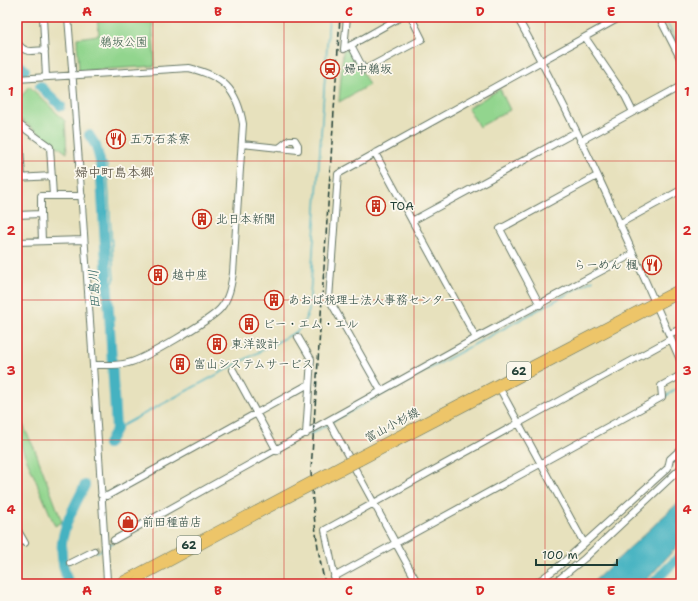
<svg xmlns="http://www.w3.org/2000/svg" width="698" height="601" viewBox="0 0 698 601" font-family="'Shantell Sans','Klee One',sans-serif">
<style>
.green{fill:#92d58e;stroke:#588961}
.water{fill:#45b2c1;stroke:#32787a}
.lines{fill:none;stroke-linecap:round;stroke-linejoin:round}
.stream{stroke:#45b2c1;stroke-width:1.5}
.river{stroke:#45b2c1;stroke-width:10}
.minor-tunnel{stroke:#bfc0a2;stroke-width:6;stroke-dasharray:6 3;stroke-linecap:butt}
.minor-casing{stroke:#657664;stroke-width:8}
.major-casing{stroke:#657664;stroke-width:8}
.minor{stroke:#fff;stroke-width:6}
.major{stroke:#edc569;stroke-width:7}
.rail{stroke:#1f3d34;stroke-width:1.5;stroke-dasharray:6 3;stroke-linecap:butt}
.major-bridge-casing{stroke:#657664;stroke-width:8;stroke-linecap:butt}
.major-bridge{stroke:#edc569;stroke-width:7}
.grid{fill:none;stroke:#d62828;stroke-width:1;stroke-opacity:0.55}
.labels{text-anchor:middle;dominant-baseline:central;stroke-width:3.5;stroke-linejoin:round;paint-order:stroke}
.shield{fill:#fbf7ec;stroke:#61756b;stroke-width:1}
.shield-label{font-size:11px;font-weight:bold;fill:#1f3d34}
.park-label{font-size:12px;fill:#365b46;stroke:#fbf7ec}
.poi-label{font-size:12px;fill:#1f3d34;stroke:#fbf7ec;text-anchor:start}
.street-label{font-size:12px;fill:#1f3d34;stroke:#fbf7ec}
.neighbourhood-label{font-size:13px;font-weight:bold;fill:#635d4f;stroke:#fbf7ec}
.water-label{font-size:13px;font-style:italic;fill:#2a605e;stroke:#fbf7ec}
.neatline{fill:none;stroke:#d62828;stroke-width:1.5}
.grid-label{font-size:13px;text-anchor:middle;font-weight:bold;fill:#d62828}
</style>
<rect width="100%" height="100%" fill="#fbf7ec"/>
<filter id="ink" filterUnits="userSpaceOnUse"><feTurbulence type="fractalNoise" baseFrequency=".025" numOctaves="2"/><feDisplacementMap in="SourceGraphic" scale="8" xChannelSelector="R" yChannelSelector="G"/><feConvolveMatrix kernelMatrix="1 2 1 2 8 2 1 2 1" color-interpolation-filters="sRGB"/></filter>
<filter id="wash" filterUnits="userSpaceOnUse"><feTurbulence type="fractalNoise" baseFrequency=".012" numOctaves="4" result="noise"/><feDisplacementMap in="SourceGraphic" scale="16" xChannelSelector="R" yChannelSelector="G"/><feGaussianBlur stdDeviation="0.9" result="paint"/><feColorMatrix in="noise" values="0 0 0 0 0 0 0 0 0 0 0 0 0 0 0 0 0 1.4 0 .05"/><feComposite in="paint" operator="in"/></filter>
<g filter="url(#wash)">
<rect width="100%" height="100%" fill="#e7e1bd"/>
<path class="green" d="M97,17H152L155,66L79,71L77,38L99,35Z
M349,48L369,85L339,102L343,51Z
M29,86L65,121L67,153L17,117V102Z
M500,89L510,110L479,127L468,108Z
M17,413L35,450L62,522L55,526L17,436Z"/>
<path class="water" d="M681,500V542L643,584H591Z"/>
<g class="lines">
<path class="stream" d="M664,17L681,50
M100,161L106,163L107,166L114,281L112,284L107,285
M665,397L681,385
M331,422L593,280
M116,429L296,332L302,326L309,311L329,17
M309,435L328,424
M107,546L114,542
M97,552L104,548
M324,584L334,579"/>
<path class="river" d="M17,63L25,70
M40,86L61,106
M89,135L96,146L100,161L116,429L108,444
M69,584C52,542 67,522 85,485
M652,584L681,555"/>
</g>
</g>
<g filter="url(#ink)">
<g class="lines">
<path class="minor-tunnel" d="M94,551L114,540"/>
<g class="minor-casing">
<path id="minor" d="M43,17L46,77
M68,17C83,205 95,392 107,580L109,584
M517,17C579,128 630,245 681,362
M659,17L681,60
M585,37L625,96L633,112
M17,42C24,54 32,51 45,50
M351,45L364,70L422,39L411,17
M344,49L401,17
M344,49L347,17
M17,79L189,68C223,76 237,89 243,124L233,273C231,286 229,299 220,309C209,321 143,360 128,363C117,366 105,365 94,365
M17,123L50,147L53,196H82
M580,141L681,86
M242,144L298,150V145L295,140H289L279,148
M17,147H20L22,178
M375,153L476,338
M17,178L52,176
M41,214V196H53
M17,215L41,214L42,241
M412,221L576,132
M619,224L681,190
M17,242L84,240
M540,305L500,229L597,176
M669,334L681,329
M298,337L311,359L306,434
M233,370L277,451
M500,389L584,543
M381,391L329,299L338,174L621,17
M329,421L418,584
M101,495L107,496L309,384
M17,529L25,543
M114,540L476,338L633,254
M70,563L94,551
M334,577L662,397L661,386L681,375
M336,584L325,530L671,339
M535,584L558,567L668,468L670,459L681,449
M553,584L585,558L681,468"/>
</g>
<g class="major-casing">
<path id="major" d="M357,456L681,287
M360,462L681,294
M115,584L263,506
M130,584L265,511"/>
</g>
<use href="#minor" class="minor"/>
<use href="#major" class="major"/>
<path class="rail" d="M325,584C316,546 313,509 311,471L340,17"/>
<g class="major-bridge-casing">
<path id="major-bridge" d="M263,506L357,456
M265,511L360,462"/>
</g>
<use href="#major-bridge" class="major-bridge"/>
</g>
</g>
<path class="grid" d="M153,17V584M284,17V584M414,17V584M545,17V584M17,161H681M17,300H681M17,440H681"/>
<defs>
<g id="station-ring" transform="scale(1)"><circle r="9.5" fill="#fbf7ec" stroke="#c8321e" stroke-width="1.5"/><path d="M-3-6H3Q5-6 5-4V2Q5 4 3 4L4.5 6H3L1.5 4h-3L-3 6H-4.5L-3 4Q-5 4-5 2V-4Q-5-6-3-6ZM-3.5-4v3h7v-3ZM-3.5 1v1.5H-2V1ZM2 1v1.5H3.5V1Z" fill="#c8321e"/></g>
<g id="restaurant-ring" transform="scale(1)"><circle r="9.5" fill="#fbf7ec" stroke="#c8321e" stroke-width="1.5"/><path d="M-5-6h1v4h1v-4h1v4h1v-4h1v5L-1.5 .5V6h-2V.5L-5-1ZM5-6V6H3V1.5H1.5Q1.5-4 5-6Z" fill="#c8321e"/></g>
<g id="building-ring" transform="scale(1)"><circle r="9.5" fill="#fbf7ec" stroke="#c8321e" stroke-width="1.5"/><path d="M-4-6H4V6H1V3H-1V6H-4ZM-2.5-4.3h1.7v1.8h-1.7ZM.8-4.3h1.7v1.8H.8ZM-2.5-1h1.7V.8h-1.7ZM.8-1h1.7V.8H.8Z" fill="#c8321e"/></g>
<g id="shop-ring" transform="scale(1)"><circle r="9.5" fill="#fbf7ec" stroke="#c8321e" stroke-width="1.5"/><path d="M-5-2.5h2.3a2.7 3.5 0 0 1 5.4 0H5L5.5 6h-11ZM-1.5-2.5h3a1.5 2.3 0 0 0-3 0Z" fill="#c8321e"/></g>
</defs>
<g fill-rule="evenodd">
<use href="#station-ring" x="330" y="69"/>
<use href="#restaurant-ring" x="116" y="139"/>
<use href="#building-ring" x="376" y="206"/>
<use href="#building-ring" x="202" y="219"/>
<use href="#restaurant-ring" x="652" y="265"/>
<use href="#building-ring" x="158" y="275"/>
<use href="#building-ring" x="274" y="300"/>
<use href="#building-ring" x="249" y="324"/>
<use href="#building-ring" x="217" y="344"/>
<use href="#building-ring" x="180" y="364"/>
<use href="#shop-ring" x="128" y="522"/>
</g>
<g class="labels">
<g class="shield">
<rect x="507" y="362" width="24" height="18" rx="3"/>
<rect x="177" y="536" width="24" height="18" rx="3"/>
</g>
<g class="shield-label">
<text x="519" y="371">62</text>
<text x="189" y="545">62</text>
</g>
<g class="park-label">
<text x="124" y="42">鵜坂公園</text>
</g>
<g class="poi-label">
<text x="344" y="69">婦中鵜坂</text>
<text x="130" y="139">五万石茶寮</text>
<text x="390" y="206">TOA</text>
<text x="216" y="219">北日本新聞</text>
<text x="638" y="265" text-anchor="end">らーめん 楓</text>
<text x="172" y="275">越中座</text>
<text x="288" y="300">あおば税理士法人事務センター</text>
<text x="263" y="324">ビー・エム・エル</text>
<text x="231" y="344">東洋設計</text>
<text x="194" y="364">富山システムサービス</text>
<text x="142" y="522">前田種苗店</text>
</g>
<g class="street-label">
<text transform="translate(392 425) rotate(-28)">富山小杉線</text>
</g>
<g class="neighbourhood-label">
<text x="114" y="172">婦中町島本郷</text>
</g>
<g class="water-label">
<text transform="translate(94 289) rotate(-93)">田島川</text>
</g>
</g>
<rect width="698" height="601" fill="none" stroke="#fbf7ec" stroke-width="44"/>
<path d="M536 559v6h81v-6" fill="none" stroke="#1f3d34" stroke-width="2"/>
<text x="542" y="559" font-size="12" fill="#1f3d34" stroke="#fbf7ec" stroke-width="3" paint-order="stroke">100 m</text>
<rect x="22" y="22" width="654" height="557" class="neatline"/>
<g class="grid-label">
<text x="87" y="16">A</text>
<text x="218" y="16">B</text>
<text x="349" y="16">C</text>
<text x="480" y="16">D</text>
<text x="611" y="16">E</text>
<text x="11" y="96">1</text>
<text x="687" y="96">1</text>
<text x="11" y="235">2</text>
<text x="687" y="235">2</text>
<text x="11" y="375">3</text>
<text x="687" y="375">3</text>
<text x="11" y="514">4</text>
<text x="687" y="514">4</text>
<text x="87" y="595">A</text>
<text x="218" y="595">B</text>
<text x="349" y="595">C</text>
<text x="480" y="595">D</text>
<text x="611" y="595">E</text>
</g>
</svg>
